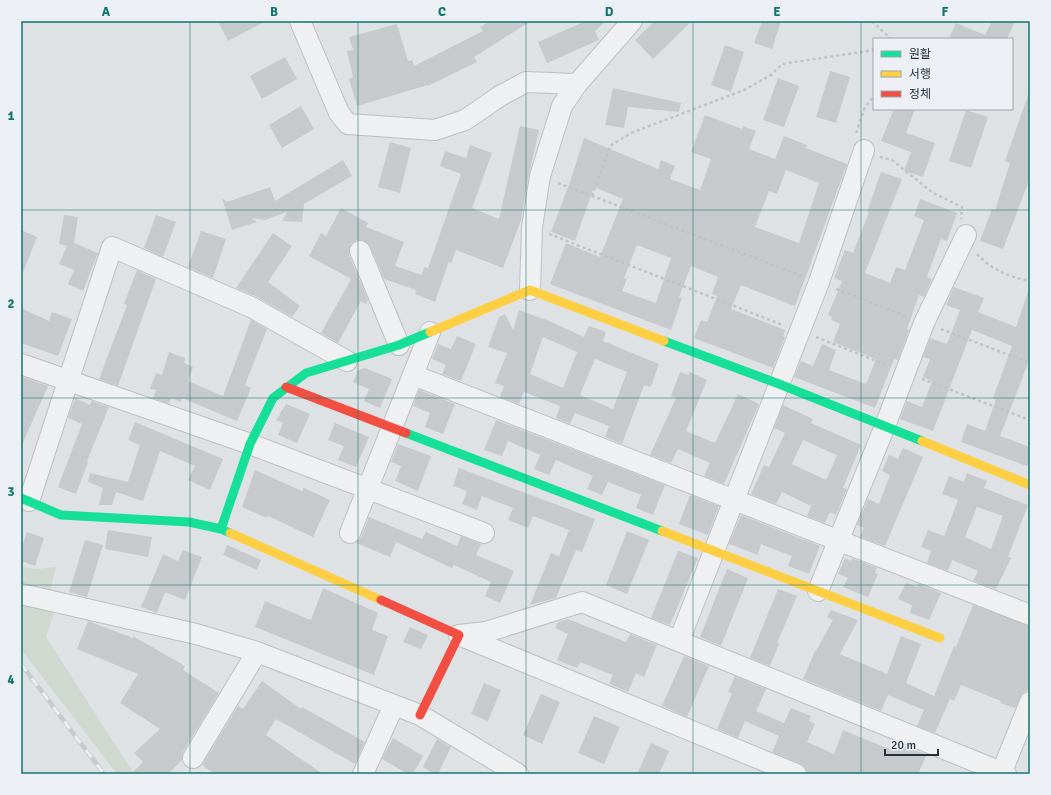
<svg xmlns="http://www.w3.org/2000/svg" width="1051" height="795" viewBox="0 0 1051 795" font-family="Signika,'Noto Sans KR',sans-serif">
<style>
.green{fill:#d0d9d0}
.building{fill:#c7cacd;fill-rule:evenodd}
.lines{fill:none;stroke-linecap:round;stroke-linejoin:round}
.street-casing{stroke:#bdc0c3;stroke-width:22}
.path{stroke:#c0c3c6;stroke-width:2.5;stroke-dasharray:3 3;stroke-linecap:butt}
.street{stroke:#eef0f1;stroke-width:20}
.fast{stroke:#16e098;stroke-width:9}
.slow{stroke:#ffcf43;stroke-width:9}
.jam{stroke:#f24e42;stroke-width:9}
.rail-casing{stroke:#c8cacc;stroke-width:4.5}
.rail{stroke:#ecf0f5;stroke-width:3;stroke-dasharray:9;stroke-linecap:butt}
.grid{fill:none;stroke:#0f766e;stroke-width:1;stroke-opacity:0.55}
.neatline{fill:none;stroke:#0f766e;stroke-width:1.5}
.grid-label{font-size:13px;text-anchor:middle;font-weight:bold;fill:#0f766e}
</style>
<rect width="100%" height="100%" fill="#dfe2e5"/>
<path class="green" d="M21,566L35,569L56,567L50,591L21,584Z
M21,602L55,610L46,637L134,774H117L21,649Z"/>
<path class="building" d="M218,21H266L228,41Z
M490,21H531L474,57L477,62L428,86V85L357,106L349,79L353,77L347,51L353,50L349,37L397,24L408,61L412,60L414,66L483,31L480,27Z
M586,21H606L595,31L599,40L547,63L538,42Z
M655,21H692L653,59L635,40Z
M762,21H781L772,49L754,43Z
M992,21H1015L1007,39H949L956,23L985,35Z
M725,45L744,52L731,92L711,85Z
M285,57L297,79L262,99L250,76Z
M830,71L850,77L836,123L816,117Z
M778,78L799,86L784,127L763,120Z
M613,88L681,103L679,112L628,107L624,128L605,125Z
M1028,95H1030V178L1003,249L980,241L992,209L995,210L1010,163L1005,161Z
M301,106L314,129L282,148L269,125Z
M894,109H915L906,133L935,143L923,177L904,171L911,152L881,141Z
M966,110L988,117L971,168L949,161Z
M705,115L742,129L743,126L756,131L749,149L775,159L784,136L807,145L806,148L847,164L795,306L741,285L731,309L785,330L783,336L785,337L773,368L694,338L701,320L707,322L717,296L712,294L718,277L691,266L679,297L682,298L671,330L550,284L566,243L600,257L623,199L594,187L575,241L551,232L571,179L584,138L658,169L661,160L675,166L670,179L700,190L711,159L691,152ZM786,170L819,183L799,243L755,227L769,191L777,194ZM637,245L671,258L656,303L622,291L627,279L624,278Z
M520,126L539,130L529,174L521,220L503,268L456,250L451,264L449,261L435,302L415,294L416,290L384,279L370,246L362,240H356L351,244L349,255L368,300L366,304L361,301L338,343L321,333L351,279L309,256L321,233L326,236L341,208L368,223L366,227L404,242L395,266L422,275L424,267L428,268L461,174L440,166L445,151L466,158L470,145L492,153L472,208L499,219Z
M390,142L411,148L400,193L378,187Z
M343,160L352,176L304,204L302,222L282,221L287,212L265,220L252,218L257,222L232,230L222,198L227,202L270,187L275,201Z
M881,172L902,179L865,273L890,283L896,267L905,270L924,220L914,216L920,199L957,213L947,241L941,239L927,277L932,279L924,297L919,295L907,329L909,330L898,360L894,359L875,408L794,377L801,361L813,366L822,344L836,350L829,370L866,384L876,359L833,342L840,324L831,320L832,317L828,315L842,281L834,278L845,250L853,253L869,212H867Z
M64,215L78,217L74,243L98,253L83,291L68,284L74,270L59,264L67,246L59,244Z
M156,215L176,222L163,257L144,248Z
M21,230L37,237L22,275H21Z
M201,231L226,239L213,278L188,267Z
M273,233L292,246L268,282L300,306L292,317L257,297L236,288Z
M137,270L156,279L118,386L99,379L127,305L124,304Z
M954,287L984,298L978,312L1016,327L1028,292H1030V358L1000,436L1030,447V467L961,442L967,424L985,431L996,399L993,398L1012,346L972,330L933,431L900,419L907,401L922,407L932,381L923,377L930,359L923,357L930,338L947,344L960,310L946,305Z
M21,308L49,321L52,312L72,319L58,356L21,343Z
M519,310L549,321L584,337L589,326L606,332L603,341L659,364L651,387L644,385L622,444L605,437L609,426L575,413L570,424L556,418L560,406L524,392L519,404L500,397L504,386L495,383L507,353L488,347L499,317L505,314L513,330ZM543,337L577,352L563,388L530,374ZM595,359L627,372L613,409L580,395Z
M251,320L267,329L245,385L251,388L237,421L182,398L181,402L171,398L169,404L153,398L156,390L150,389L156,373L162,375L169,352L185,358L184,363L193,367L188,381L223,396Z
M457,336L476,344L461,381L442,374L446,365L432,359L438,344L451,349Z
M365,368L392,379L380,408L364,401L369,389L353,382L358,370Z
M680,372L689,375L690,372L707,380L686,431L715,443L738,394L759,404L724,484L704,476L710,463L678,449L671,463L650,455L676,398L671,396Z
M21,376L48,386L21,447Z
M419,390L455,404L443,434L425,427L430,413L413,406Z
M75,398L90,405L91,401L109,407L87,461L88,462L76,494L58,487L82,424L68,418Z
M286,404L310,414L297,443L278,435L283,423L276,420Z
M783,405L813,419L811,423L861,445L843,488L847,489L836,515L830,512L825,523L807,516L811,506L782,492L776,504L751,494L764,465L769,467L785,433L774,428ZM803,440L837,455L826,480L792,464Z
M496,420L665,485L653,515L636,508L641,495L608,482L602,495L587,489L593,476L556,460L549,475L534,469L540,455L508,441L502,456L484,450Z
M135,422L223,459L210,490L188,480L195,466L160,451L143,501L116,492L112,505H99L103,488L88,482L90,473L128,482L140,445L128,440Z
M335,423L369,437L356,467L338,460L344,446L328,440Z
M398,444L431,456L418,491L395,481L401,466L391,462Z
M903,448L923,457L885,546L860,537L864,528L857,525L868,499L879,504L890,475L882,471L889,455L898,459Z
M459,468L595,519L582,552L576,550L556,598L530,605L551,553L559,556L569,530L533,516L528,528L508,520L513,508L482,496L477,510L462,504L467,491L453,486Z
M255,470L302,491L304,488L330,500L313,537L268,516L267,518L242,507Z
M967,473L987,481L984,488L1028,505L1008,557L1011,558L996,589L973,581L978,571L952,560L948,571L927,563L931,551L921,547L928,530L944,536L958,500L942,494L949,476L964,482ZM977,507L1003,516L991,549L965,537Z
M690,495L719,506L708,535L679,524Z
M741,515L820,546L809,574L788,566L792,556L761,544L758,555L729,544Z
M369,517L422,539L426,532L457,546L461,536L481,544L476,555L514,571L500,603L485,596L491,582L454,565L452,568L396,542L390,557L356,543L361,537Z
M108,530L152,537L148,557L105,549Z
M627,531L649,540L627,594L606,585Z
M27,532L44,538L35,566L21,561V550Z
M85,540L103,545L87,597L69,592Z
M227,545L261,560L257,570L223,555Z
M183,550L202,557L185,600L165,592L157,613L141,607L163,554L178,561Z
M678,551L698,558L670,625L651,618Z
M845,558L851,561L852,558L877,568L875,573L878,574L868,597L843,587L848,578L838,574Z
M727,569L748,578L721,646L700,637Z
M906,583L917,587L918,584L941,593L929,620L910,613L912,605L898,599Z
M323,588L378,613L372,630L388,636L374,675L255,627L265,601L311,620Z
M778,589L797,596L777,643L779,644L770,666L750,658Z
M973,605L1030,626V689L1023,693L1015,708L1000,703L1001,701L961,685L954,701L950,699L935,733L917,726L924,710L888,695L881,711L803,679L815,651H816L833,620L827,617L831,610L858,620L840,654L887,674L901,636L921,644L906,683L934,696L954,646L956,647Z
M568,619L626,642L630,634L657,645L644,677L636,673L628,692L609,684L613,675L580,662L577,668L557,660L568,634L555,628L558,622Z
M88,621L133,638V636L185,666L183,670L219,693L183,752L182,760L168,774H131L143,762L134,753L160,729L120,703L138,674L77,649Z
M410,627L428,635L421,649L403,642Z
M684,656L709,666L687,717L662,706Z
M735,676L766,689L756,711L784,723L791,708L811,716L809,721L815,724L807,742L834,754L843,730L894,751L898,743L925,754L926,756L918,774H807L805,767L801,764L772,752L779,736L745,721L738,738L717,729L732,693L728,692Z
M262,681L301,709L302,707L365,742L355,764L276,719L266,735L323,774H215L202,765L238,706L243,709Z
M484,683L501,690L488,721L471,714Z
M541,694L560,702L542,744L523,735Z
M594,716L620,727L604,764L578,753Z
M393,738L423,756L413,774H408L382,759Z
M437,739L451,747L438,774H434L423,767Z
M651,743L669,751L659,774H637Z"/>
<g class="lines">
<g class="street-casing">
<path id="street" d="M300,21L339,113L348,124L435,130L465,120L500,96L526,82L577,84
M360,251L399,345
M530,290L532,227L540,176L562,106L577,84L632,21
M21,364L250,444L484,533
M413,375L1030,615
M29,501L112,247L251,307L347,361
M350,533L430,332
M818,591L885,426L924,323L966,235
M21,594L196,634L257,652L420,715L518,774
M459,635L486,632L582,602L1006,774
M459,635L796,774
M679,641L819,282L864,150
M193,758L257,652
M363,774L394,705
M1001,774L1030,702"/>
</g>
<path class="path" d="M872,21L891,39
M856,133L865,107L874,96
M880,157L892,160L933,193L962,207L961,219
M558,183L802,276
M592,196L610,146L631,133L744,90L771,75L782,64L874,50
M549,234L783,325
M977,254C992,270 1009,277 1030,281
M836,289L908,317
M941,329L1030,363
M816,337L889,366
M922,379L1030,420"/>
<use href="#street" class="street"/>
<path class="fast" d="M664,341L779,384L922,441
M406,433L662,531
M21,498L61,515L189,522L221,529L230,533
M221,529L250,444L273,398L306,373L399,345L430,332"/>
<path class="slow" d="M430,332L530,290L664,341
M922,441L1030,485
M662,531L940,638
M230,533L381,600"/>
<path class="jam" d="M286,387L406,433
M381,600L459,635L420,715"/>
<g class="rail-casing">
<path id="rail" d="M21,664L104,774"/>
</g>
<use href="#rail" class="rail"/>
</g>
<path class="grid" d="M190,21V774M358,21V774M526,21V774M693,21V774M861,21V774M21,210H1030M21,398H1030M21,585H1030"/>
<rect width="1051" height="795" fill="none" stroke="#ecf0f5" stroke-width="44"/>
<rect x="873" y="38" width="140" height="72" fill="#ecf0f5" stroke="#9da3ab"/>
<rect x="881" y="51" width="20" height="6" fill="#16e098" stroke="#9da3ab"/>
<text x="909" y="58" font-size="12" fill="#26303d">원활</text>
<rect x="881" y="71" width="20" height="6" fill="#ffcf43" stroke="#9da3ab"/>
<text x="909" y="78" font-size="12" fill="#26303d">서행</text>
<rect x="881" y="91" width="20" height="6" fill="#f24e42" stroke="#9da3ab"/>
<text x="909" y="98" font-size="12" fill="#26303d">정체</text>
<path d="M885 749v6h53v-6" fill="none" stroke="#26303d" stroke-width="2"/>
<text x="891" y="749" font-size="12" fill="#26303d" stroke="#ecf0f5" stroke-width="3" paint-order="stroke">20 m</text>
<rect x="22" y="22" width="1007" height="751" class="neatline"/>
<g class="grid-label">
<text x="106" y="16">A</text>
<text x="274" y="16">B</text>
<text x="442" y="16">C</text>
<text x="609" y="16">D</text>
<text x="777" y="16">E</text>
<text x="945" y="16">F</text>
<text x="11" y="120">1</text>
<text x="11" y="308">2</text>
<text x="11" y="496">3</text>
<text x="11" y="684">4</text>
</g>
</svg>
